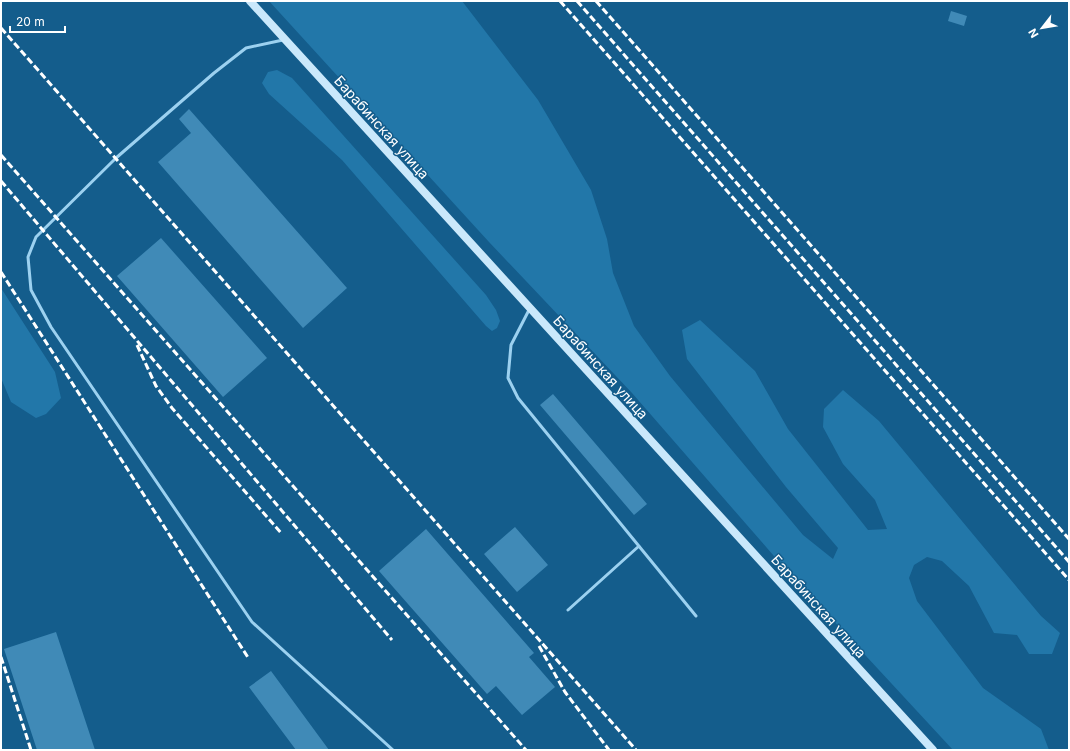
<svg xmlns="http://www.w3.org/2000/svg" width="1070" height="751" viewBox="0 0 1070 751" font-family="Inter,sans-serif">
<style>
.green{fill:#2277a9}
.building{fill:#408ab7}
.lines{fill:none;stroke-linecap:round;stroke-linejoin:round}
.service{stroke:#9cd1f0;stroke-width:3}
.secondary{stroke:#cae8fb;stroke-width:8}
.rail{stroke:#fff;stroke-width:3;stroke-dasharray:7 3;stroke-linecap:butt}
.labels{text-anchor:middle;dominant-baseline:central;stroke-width:3;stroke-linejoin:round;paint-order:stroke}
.street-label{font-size:14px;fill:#fff;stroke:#145d8c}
</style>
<rect width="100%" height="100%" fill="#145d8c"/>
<path class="green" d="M269,1H462L538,100L591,190L607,239L613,273L634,326L670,376L803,535L833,559L838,548L786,487L687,359L682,330L700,320L755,371L788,429L868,530L887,529L875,500L843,464L823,427L824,409L843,390L879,421L1020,591L1041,616L1060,633L1052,654H1029L1017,635L994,633L969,586L942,561L927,557L914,565L909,578L917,601L983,688L1041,729L1049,750H953L780,563L632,393L489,242Z
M277,70L292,78L486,295L496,310L500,321L497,328L492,331L486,326L342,160L269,94L262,83L268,72Z
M1,288L55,372L61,398L46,414L36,418L11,402L1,378Z"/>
<path class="building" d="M951,11L967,16L964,26L948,21Z
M189,109L347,288L303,328L158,162L191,133L179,119Z
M161,238L267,358L223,397L117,276Z
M553,394L647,504L634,515L540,405Z
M515,527L548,565L517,592L484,554Z
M426,529L534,653L529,657L555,687L522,715L496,686L487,694L379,571Z
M56,632L95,750H37L4,649Z
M271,671L329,750H296L249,687Z"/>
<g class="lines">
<path class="service" d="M283,40L246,48L214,73L116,158L36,237L28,257L31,290L51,327L252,622L393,750
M530,308L511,345L508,378L518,398L696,616
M568,610L639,546"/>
<path class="secondary" d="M250,1L933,750"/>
<path class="rail" d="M560,1L1069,580
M577,1L1069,562
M596,1L1069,539
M1,28L636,750
M1,155L526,750
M1,181L392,640
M1,272L249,659
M137,345L156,386L172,408L282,534
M539,646L565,692L609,750
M1,657L31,750"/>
</g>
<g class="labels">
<g class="street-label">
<text transform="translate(382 127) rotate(48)">Барабинская улица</text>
<text transform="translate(601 367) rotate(48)">Барабинская улица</text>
<text transform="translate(819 606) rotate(48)">Барабинская улица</text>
</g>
</g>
<rect width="1070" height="751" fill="none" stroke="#ffffff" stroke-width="4"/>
<g transform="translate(1042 28) rotate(239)" stroke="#145d8c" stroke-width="3" paint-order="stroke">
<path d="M0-3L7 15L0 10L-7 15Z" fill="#ffffff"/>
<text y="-6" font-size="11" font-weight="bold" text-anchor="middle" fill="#ffffff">N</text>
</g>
<path d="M10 26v6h55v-6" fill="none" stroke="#ffffff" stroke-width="2"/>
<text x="16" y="26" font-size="12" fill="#ffffff" stroke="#145d8c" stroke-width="3" paint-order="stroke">20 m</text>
</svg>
